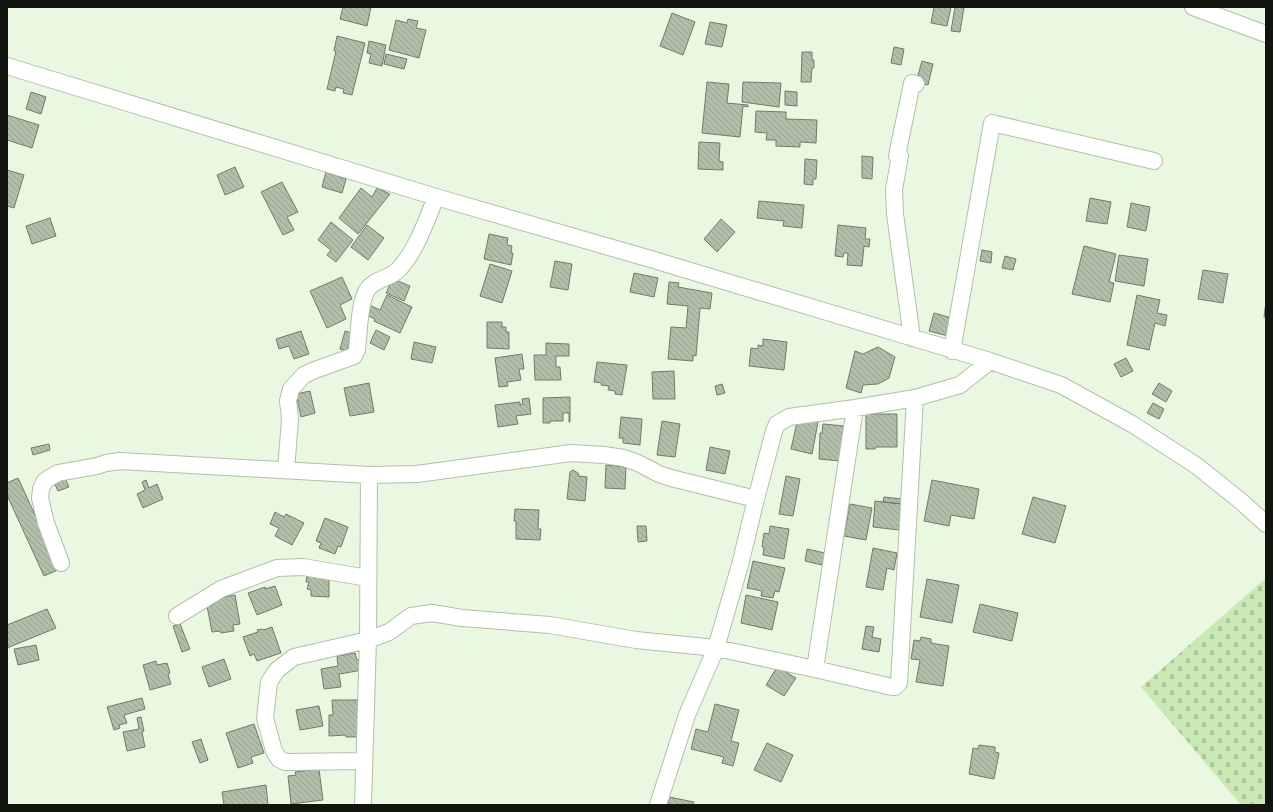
<svg xmlns="http://www.w3.org/2000/svg" width="1273" height="812" viewBox="0 0 1273 812" font-family="Signika,sans-serif">
<style>
.cemetery{fill:url(#cemetery-stones)}
.building{fill:url(#building-back-hatch);stroke:#707c68}
.lines{fill:none;stroke-linecap:round;stroke-linejoin:round}
.minor-casing{stroke:#b2bfa9;stroke-width:18}
.minor{stroke:#fff;stroke-width:16}
</style>
<defs>
<pattern id="cemetery-stones" width="16" height="16" patternUnits="userSpaceOnUse"><rect width="16" height="16" fill="#c9e8b4"/><path d="M2 7V4a2 2 0 0 1 4 0v3zM10 15v-3a2 2 0 0 1 4 0v3z" fill="#acc69a"/></pattern>
<pattern id="building-back-hatch" width="6" height="6" patternUnits="userSpaceOnUse"><rect width="6" height="6" fill="#b1bea8"/><path d="M-1 5l2 2M0 0l6 6M5-1l2 2" fill="none" stroke="#97a28f"/></pattern>
</defs>
<rect width="100%" height="100%" fill="#eaf8e1"/>
<path class="cemetery" d="M1266,578V805H1241L1141,687Z"/>
<path class="building" d="M343,7H371L367,26L340,19Z
M934,7H951L947,26L931,23Z
M955,7H964L960,32L951,31Z
M672,13L695,22L683,55L660,46Z
M408,19L418,21L416,28L426,30L419,58L389,50L396,20L407,23Z
M710,22L727,25L722,47L705,44Z
M337,36L365,43L352,95L343,93L344,89L336,87L335,91L327,89L336,51H334Z
M369,41L386,45L382,66L369,63L371,54L367,53Z
M894,47L904,49L901,65L891,63Z
M802,52H812V60H814V68H812L811,82H801Z
M386,54L407,59L404,69L384,64Z
M922,61L933,64L928,85L916,82Z
M707,82L729,84L727,103L748,105V107L743,106L740,137L702,133Z
M743,82L781,83L779,107L742,102Z
M785,91L797,92V106L785,105Z
M31,92L46,97L41,114L26,109Z
M756,111L786,112V119L817,120L816,143L800,142V147L776,146V140H766L767,133L755,132Z
M7,115L39,125L32,148L7,140Z
M699,142L720,143L719,161L723,162V170L698,169Z
M862,156L873,157L872,179L862,178Z
M805,159L817,160L816,179H813V185L804,184Z
M235,167L244,187L225,195L217,175Z
M7,170L24,175L14,208L7,206Z
M326,172L346,179L342,193L322,187Z
M282,182L298,212L287,217L294,230L283,235L261,192Z
M361,188L372,197L377,188L390,194L358,234L339,218Z
M1090,198L1111,202L1107,224L1086,221Z
M759,201L804,205L802,228L783,226L784,221L757,218Z
M1131,203L1150,207L1146,231L1127,227Z
M50,218L56,236L32,244L26,226Z
M721,219L735,232L717,252L704,239Z
M331,222L353,240L336,262L327,255L331,250L318,240Z
M367,225L384,238L368,260L351,247Z
M838,225L866,228L865,239H870L869,247L864,246L862,266L847,265L848,253H844L843,257L835,256Z
M489,234L508,238L507,245L512,246L511,253H513L511,265L484,259Z
M1084,246L1116,254L1109,282L1114,283L1110,302L1072,294Z
M982,250L992,252L991,263L980,261Z
M1119,255L1148,259L1144,286L1115,281Z
M1005,256L1016,259L1013,270L1002,268Z
M555,261L572,264L568,290L550,287Z
M490,264L512,271L502,303L480,296Z
M1203,270L1228,274L1223,303L1198,299Z
M634,273L658,278L654,297L630,292Z
M342,277L352,299L340,305L346,319L327,328L310,291Z
M393,279L410,286L404,301L386,293Z
M669,282L679,283L678,287L712,293L710,309L700,308L696,356L693,355V361L668,359L671,327L686,328L688,306L667,304Z
M387,295L412,307L400,333L374,321L375,319L362,313L367,304L380,310Z
M1137,295L1160,300L1157,313L1167,315L1165,326L1155,323L1149,350L1127,345Z
M1266,301V317H1264Z
M934,313L952,318L948,336L929,331Z
M487,322H502V327H506V332H509V349L487,348Z
M376,330L390,337L384,350L370,343Z
M301,331L309,354L294,359L289,346L279,349L276,339Z
M345,331L352,333L347,351L340,349Z
M763,339L787,342L784,370L749,366L751,348L758,349V345L763,346Z
M414,342L436,347L432,363L411,359Z
M546,343L569,344V356H556V367H560L561,380H535L534,355H546Z
M878,347L895,357L889,378L878,384L863,385L861,393L846,388L855,351L863,354Z
M522,354L524,369H519L521,380L507,382L508,386L499,387L495,358Z
M1126,358L1133,371L1121,377L1114,364Z
M597,362L627,365L622,395L615,394V391L608,390L609,386L601,385L602,383L594,382Z
M674,371L675,399H653L652,372Z
M369,383L374,412L350,416L344,388Z
M1159,383L1172,391L1166,402L1152,394Z
M722,384L725,393L717,395L715,386Z
M310,391L315,413L301,417L296,394Z
M570,397V422H569V413H563V421H550V423H543V398Z
M529,398L531,414L516,416L518,424L498,427L495,405L520,402V405L523,404L522,399Z
M1153,403L1164,409L1159,419L1147,413Z
M866,414H897V447H876L875,449H866Z
M621,417L642,419L640,445L623,443V438H619Z
M798,418L818,422L812,454L791,449Z
M662,421L680,424L675,457L657,455Z
M823,424L844,426L840,461L819,459L820,433H822Z
M49,444L50,450L33,455L31,448Z
M710,447L730,451L725,474L706,470Z
M606,465L626,467L625,489L605,488Z
M573,470L578,473L579,476L587,477L585,501L567,499L570,472Z
M63,473L69,487L58,491L52,478Z
M786,476L800,479L793,516L779,514Z
M18,478L60,569L44,576L7,495V483Z
M146,480L149,488L157,484L163,499L143,508L137,494L145,490L142,482Z
M932,480L979,489L974,519L951,515L949,526L924,521Z
M884,497L902,499V504L883,502Z
M1033,497L1066,506L1055,543L1022,534Z
M875,501L902,504L899,530L873,527Z
M850,504L872,508L866,540L844,536Z
M515,509L539,510L538,529H541L540,540L516,539V521H514Z
M275,512L284,517L286,514L304,523L292,545L275,536L279,528L270,524Z
M325,518L348,527L341,547L338,546L335,554L319,548L321,543L316,541Z
M637,526H646L647,541L638,542Z
M770,526L789,529L784,559L763,555L764,547H762L764,533L769,534Z
M873,548L897,553L894,570L887,568L883,590L866,587Z
M807,549L825,553L822,565L805,561Z
M753,561L785,568L779,592L775,591L773,598L761,596L762,591L747,588Z
M307,576H329V597L311,596V590L307,589L309,582H306Z
M927,579L959,585L952,623L920,617Z
M275,586L282,605L257,615L248,593L265,587V589Z
M235,595L240,624L233,625L234,631L221,633L220,631L212,632L207,606L213,605L212,601L219,600V598Z
M746,595L778,602L772,630L741,623Z
M980,604L1018,613L1012,641L973,632Z
M47,609L56,628L7,648V625Z
M180,624L190,649L182,652L173,626Z
M866,626L874,627L872,637L881,639L879,652L862,649Z
M272,627L281,653L257,661L254,654L250,656L243,637L258,632L257,630L262,629L263,630Z
M921,637L931,639V643L949,646L943,686L916,682L920,660L911,659L914,640L920,641Z
M36,645L39,660L18,665L14,649Z
M355,653L357,660L361,659L363,670L339,674L341,687L324,689L321,669L338,666L337,656Z
M224,659L231,679L209,687L202,667Z
M156,661L157,665L167,663L170,673L168,674L171,684L150,690L143,665Z
M777,667L796,678L784,696L766,685Z
M142,698L145,709L124,715L127,723L119,725L120,728L114,730L107,707Z
M332,700H358L359,737H346V735L329,736V715H333Z
M715,704L739,710L731,741L739,743L733,766L722,763L724,757L691,749L696,729L708,732Z
M319,706L323,726L300,730L296,710Z
M141,717L144,731L142,732L145,747L127,751L123,732L139,729L137,718Z
M254,724L264,753L251,757L253,763L238,768L226,733Z
M201,739L208,760L200,763L192,742Z
M767,743L793,755L781,782L754,770Z
M979,745L995,747V752L999,753L994,779L969,774L973,748L978,749Z
M319,769L323,800L291,804L288,776L296,775L295,772Z
M266,785L268,805H224L222,792Z
M669,797L694,802L693,805H668Z"/>
<g class="lines">
<g class="minor-casing">
<path id="minor" d="M1193,7L1266,34
M7,66L436,197L654,260L990,361L1061,385L1132,424L1197,466L1243,503L1266,524
M912,338L895,214L894,189L900,156H897L912,83L916,84
M952,351L992,123L1154,161
M286,470L290,419L288,401L291,389L304,375L315,370L354,356L357,350C359,334 359,303 367,290C374,279 389,279 398,270C416,252 426,221 436,197
M61,563L46,523L40,498L41,489L44,482L49,478L58,473L97,466L106,463L120,461L369,475L417,474L571,453L604,455L624,458L638,463L659,474L671,478L756,499
M177,616L221,589L277,568L303,567L368,578
M815,669L892,687H895L899,683L915,398
M364,761L285,762L279,759L274,751L265,718L269,682L277,670L294,657L368,640L389,632L411,616L432,613L462,618L550,625L636,640L716,648L815,669L855,408
M363,805L368,640L369,475
M658,805L687,715L716,648L740,565L756,499L774,431L777,424L789,417L855,408L915,398L960,385L990,361"/>
</g>
<use href="#minor" class="minor"/>
</g>
<rect width="1273" height="812" fill="none" stroke="#11150e" stroke-width="16"/>
</svg>
